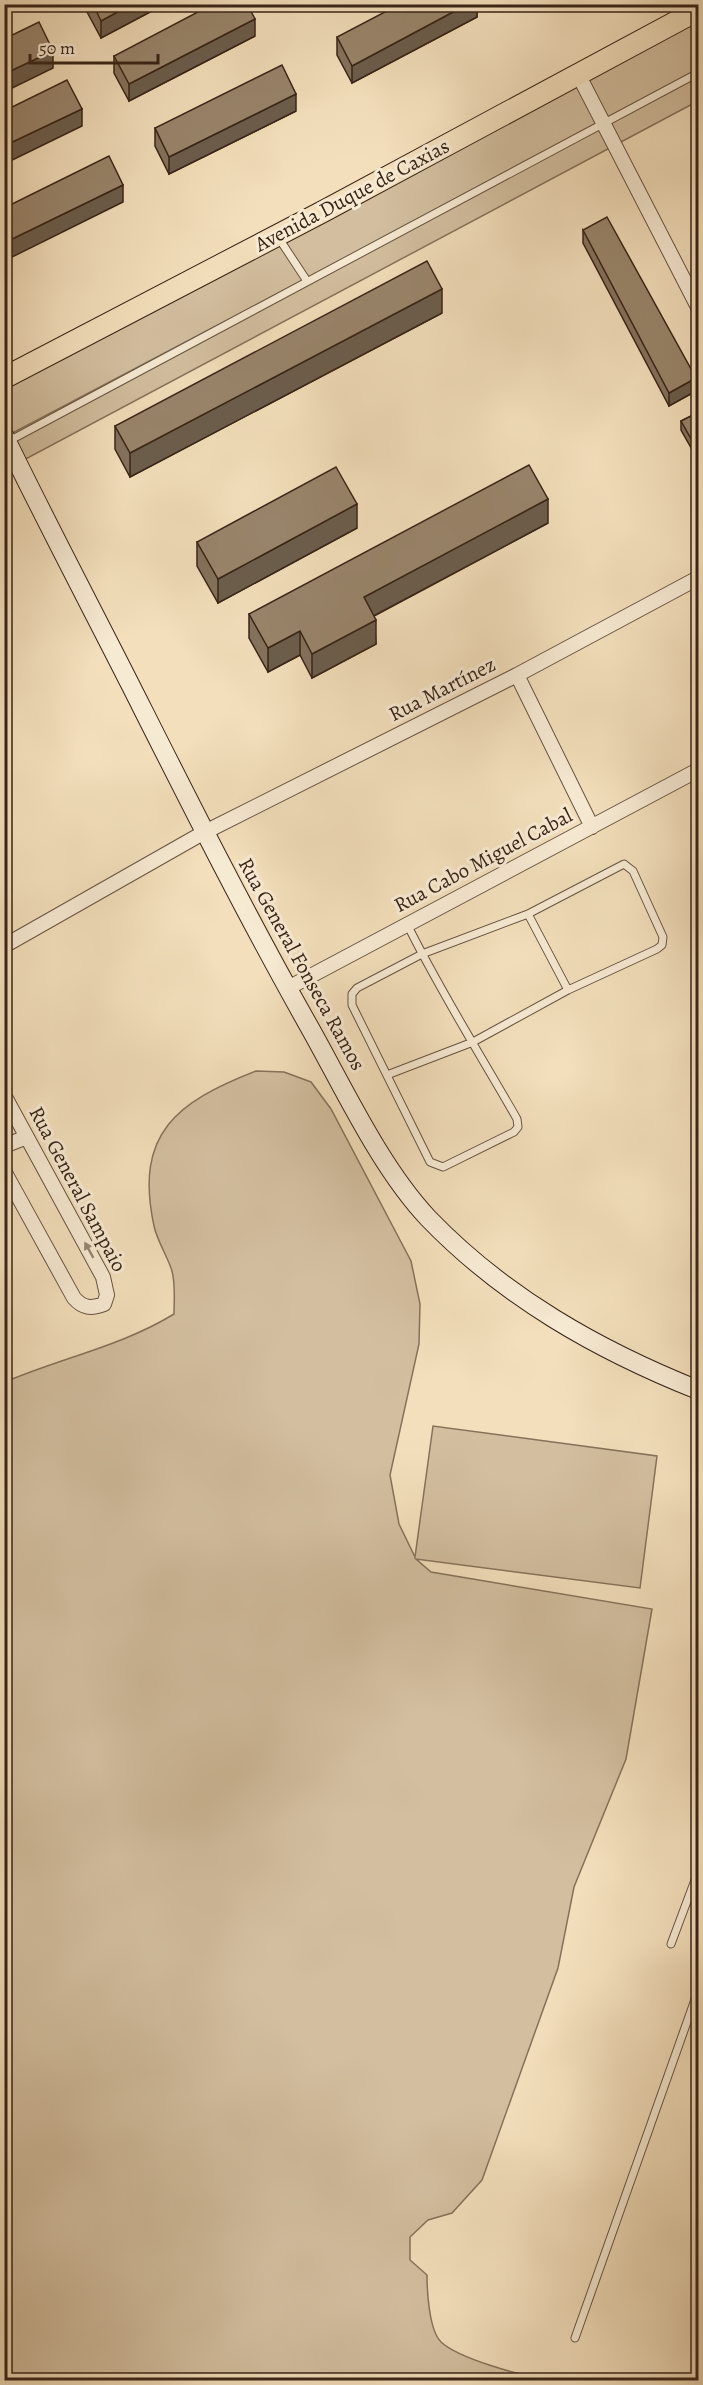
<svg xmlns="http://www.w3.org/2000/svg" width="703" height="2385" viewBox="0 0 703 2385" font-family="Alegreya,serif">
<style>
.green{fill:#d3bfa0;stroke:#86725b;stroke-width:1.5}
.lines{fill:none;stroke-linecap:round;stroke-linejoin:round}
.lane-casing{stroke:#675340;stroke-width:9}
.street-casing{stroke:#675340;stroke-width:16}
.secondary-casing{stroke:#382416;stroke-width:20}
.primary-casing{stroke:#382416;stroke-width:23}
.lane{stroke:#f7ead3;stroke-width:7}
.street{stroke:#f7ead3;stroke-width:14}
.secondary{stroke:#f7ead3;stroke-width:18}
.primary{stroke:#f3dfbc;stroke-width:21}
.wall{fill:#84725d;stroke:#382416;stroke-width:1.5}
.shaded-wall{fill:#6b5d4c;stroke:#382416;stroke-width:1.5}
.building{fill:#99856c;stroke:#382416;stroke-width:1.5}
.oneway{fill:#988774}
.labels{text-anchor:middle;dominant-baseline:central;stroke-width:6;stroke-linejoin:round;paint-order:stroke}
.street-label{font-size:21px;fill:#382416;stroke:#f7ead3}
</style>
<rect width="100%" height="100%" fill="#f3dfbc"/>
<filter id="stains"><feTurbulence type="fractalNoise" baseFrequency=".00333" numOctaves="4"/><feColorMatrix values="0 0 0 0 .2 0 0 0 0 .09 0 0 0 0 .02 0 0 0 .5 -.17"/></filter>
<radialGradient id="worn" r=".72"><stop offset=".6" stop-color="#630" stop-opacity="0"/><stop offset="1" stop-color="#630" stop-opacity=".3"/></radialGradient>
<path class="green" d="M698,9V101L5,470V443L541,155L5,437V372Z
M256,1071L284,1072L311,1082L331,1109L411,1261L420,1304L419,1344L390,1475L399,1524L415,1557L433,1426L657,1456L640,1588L416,1559L431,1572L652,1609L626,1759L574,1887L558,1968L482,2180L452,2213L428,2220L410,2237V2260L427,2275C427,2291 429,2330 441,2342C459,2359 521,2375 545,2380H5V1382C61,1358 122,1346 174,1314C174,1300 176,1281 171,1268C166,1254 157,1240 154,1226C134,1133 177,1102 256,1071Z"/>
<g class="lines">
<g class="lane-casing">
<path id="lane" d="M278,237L307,281
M7,442L698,73
M528,914L568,990
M387,1075L473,1042L568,990L657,949L662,945L663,937L633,871L624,864L528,914L422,954L357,988L352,994V1005L430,1162L443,1167L514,1132L518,1127L517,1119C480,1054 440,991 407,924
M671,1944L698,1872
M575,2338L698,1991"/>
</g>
<g class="street-casing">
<path id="street" d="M578,74L698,307
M517,675L592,827
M4,946L203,833L517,675L698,578
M288,988L698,770
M4,1095L103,1277L107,1295L104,1304C91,1309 83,1308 74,1298L4,1171
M4,1146L27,1137"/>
</g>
<g class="secondary-casing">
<path id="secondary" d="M4,435C45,520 89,603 131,686C188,799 244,911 306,1021C342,1084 379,1166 428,1218C504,1297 598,1350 698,1390"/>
</g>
<g class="primary-casing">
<path id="primary" d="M4,378L324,211L698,10"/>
</g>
<use href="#lane" class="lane"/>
<use href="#street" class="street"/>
<use href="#secondary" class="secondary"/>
<use href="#primary" class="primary"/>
</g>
<path class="wall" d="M86,4H165L101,38L86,10Z
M477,4V17L352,83L337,55V37Z
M255,36L129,101L114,73V56Z
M296,111L169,174L155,146V128Z
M583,230L696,391L669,406L583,243Z
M442,313L130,477L115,449V426Z
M699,412V462L681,430V421Z
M699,483V507L692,496V487Z
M548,523L374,616L376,644L312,678L300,655L268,672L249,638V614Z
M357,528L218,603L197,566V542Z"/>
<path class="shaded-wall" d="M4,4H18V5L4,12Z
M132,4H165L101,38V21Z
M468,4H477V17L352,83V66Z
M255,19V36L129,101V84Z
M53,51V68L4,92V74Z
M296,94V111L169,174V157Z
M82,109V126L4,164V146Z
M123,185V202L4,261V243Z
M442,289V313L130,477V453Z
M696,378V391L669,406V393Z
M548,499V523L364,621V597Z
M357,504V528L218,603V579Z
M376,620V644L312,678V654Z
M300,631V655L268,672V648Z"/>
<path class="building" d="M93,4H132L101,21Z
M213,4H247L255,19L129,84L114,56Z
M400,4H468L352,66L337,37Z
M39,22L53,51L4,74V39Z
M282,65L296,94L169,157L155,128Z
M67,80L82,109L4,146V111Z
M109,156L123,185L4,243V208Z
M607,217L696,378L669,393L583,230Z
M427,261L442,289L130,453L115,426Z
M699,412V453L681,421Z
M529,465L548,499L364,597L376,620L312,654L300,631L268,648L249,614Z
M336,467L357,504L218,579L197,542Z
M699,483V498L692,487Z"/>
<defs><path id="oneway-solid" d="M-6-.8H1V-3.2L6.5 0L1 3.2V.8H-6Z" transform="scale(1.5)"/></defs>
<use class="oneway" href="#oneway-solid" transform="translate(89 1250) rotate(-119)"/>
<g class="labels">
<g class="street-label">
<text transform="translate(352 195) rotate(-28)">Avenida Duque de Caxias</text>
<text transform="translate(442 689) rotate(-27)">Rua Martínez</text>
<text transform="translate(483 860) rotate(-28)">Rua Cabo Miguel Cabal</text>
<text transform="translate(302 964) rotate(61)">Rua General Fonseca Ramos</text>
<text transform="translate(78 1189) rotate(62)">Rua General Sampaio</text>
</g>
</g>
<rect width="703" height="2385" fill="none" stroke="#f3dfbc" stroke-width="24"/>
<rect x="6" y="6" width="691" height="2373" fill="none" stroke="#382416" stroke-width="3"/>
<rect x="12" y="12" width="679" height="2361" fill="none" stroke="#382416" stroke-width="1.5"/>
<path d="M30 54v9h128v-9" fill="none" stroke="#382416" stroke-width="3"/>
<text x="39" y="54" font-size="18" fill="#382416" stroke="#f7ead3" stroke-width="4.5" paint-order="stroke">50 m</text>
<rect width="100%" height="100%" filter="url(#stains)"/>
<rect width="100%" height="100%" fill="url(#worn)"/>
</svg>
